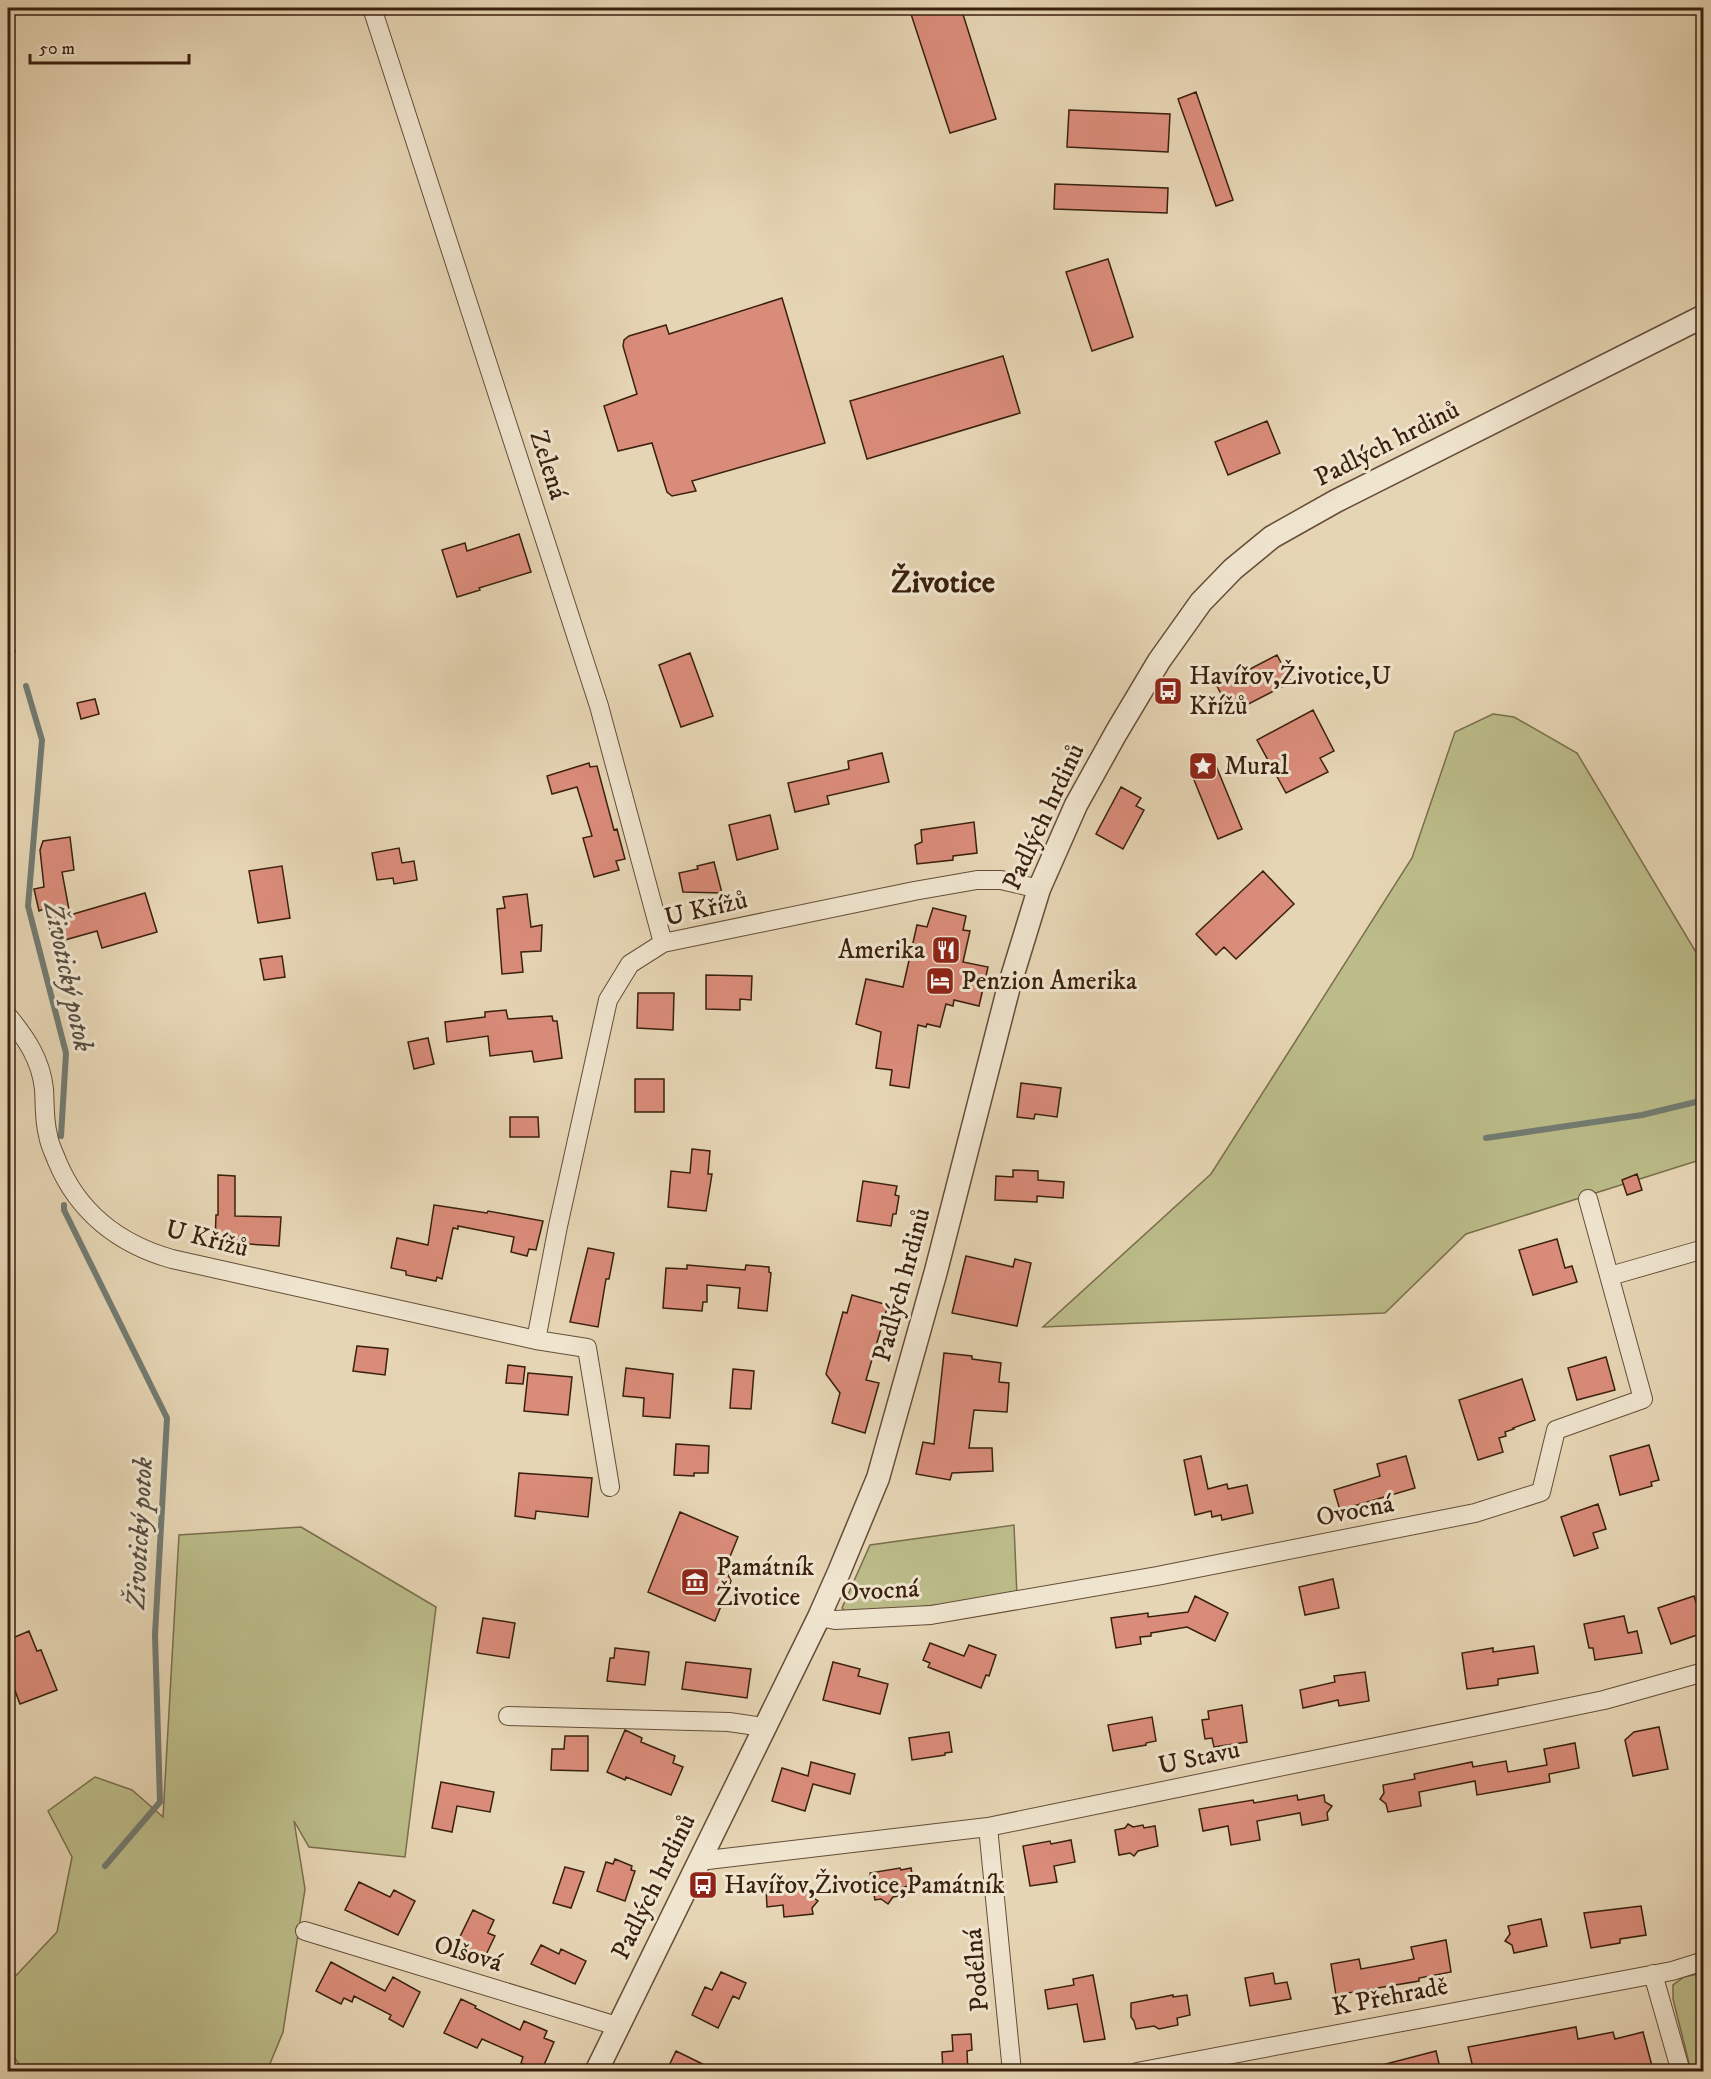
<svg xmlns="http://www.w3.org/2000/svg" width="1711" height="2079" viewBox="0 0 1711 2079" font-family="'IM FELL DW Pica',serif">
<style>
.green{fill:#bbbc89;stroke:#7a6e4c;stroke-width:1.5}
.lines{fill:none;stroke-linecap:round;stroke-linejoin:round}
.stream{stroke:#727b72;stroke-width:6}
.building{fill:#da8c7a;stroke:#3a200e;stroke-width:1.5}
.minor-casing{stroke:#654d38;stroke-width:20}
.tertiary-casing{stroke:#654d38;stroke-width:25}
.minor{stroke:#efe4ce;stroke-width:18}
.tertiary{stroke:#efe4ce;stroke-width:22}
.labels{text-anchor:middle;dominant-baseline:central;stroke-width:6;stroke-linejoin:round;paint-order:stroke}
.street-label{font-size:26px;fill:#3a200e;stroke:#efe4ce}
.poi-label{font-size:26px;fill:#3a200e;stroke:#efe4ce;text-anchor:start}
.water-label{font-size:27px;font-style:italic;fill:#564e40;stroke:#efe4ce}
.district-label{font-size:32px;font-weight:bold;fill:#3a200e;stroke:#efe4ce}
</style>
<rect width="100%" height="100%" fill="#e6d5b4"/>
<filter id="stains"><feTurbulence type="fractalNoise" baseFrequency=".00333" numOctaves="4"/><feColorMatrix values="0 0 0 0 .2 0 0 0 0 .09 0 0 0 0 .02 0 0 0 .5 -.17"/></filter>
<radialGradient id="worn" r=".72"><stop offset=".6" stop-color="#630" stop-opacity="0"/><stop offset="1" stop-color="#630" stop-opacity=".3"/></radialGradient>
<path class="green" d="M1493,714L1514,717L1577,753L1703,964V1159L1466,1234L1385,1313L1043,1327L1211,1174L1412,858L1455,732Z
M1014,1525L1017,1597L847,1614L842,1608L870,1545Z
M301,1527L436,1607L405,1857L309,1847L294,1821L305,1889L283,2032L267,2071H24L8,2049V1984L57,1932L72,1857L48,1811L95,1777L132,1790L163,1817L179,1535Z
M1703,1973V2071H1691L1673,1999V1985L1684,1977Z"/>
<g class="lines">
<path class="stream" d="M8,641L13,651
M26,686L42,740L28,906L66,1053L61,1136
M1486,1138L1642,1115L1704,1100
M64,1205V1210L167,1418L155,1635L160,1802L105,1866"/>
</g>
<path class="building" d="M909,8H961L996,119L950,133Z
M1196,92L1233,200L1216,206L1178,99Z
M1069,110L1170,114L1168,152L1067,147Z
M1055,184L1168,188L1167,213L1054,209Z
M1108,259L1133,337L1092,351L1066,272Z
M782,298L825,443L692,481L696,491L672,496L667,492L652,443L618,451L604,406L637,394L623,346L624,340L629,336L666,325L669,334Z
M1003,356L1020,413L867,459L850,401Z
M1267,421L1280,453L1228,475L1215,442Z
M519,534L531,572L479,588L480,590L457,597L442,550L465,543L467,551Z
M690,653L713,716L681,727L659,665Z
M1277,655L1291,682L1231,713L1217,686Z
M95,699L99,714L81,719L77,703Z
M1313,710L1334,751L1320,758L1328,772L1286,793L1257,740Z
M882,753L889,782L827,796L829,804L795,812L788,783L849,769L848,761Z
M1214,761L1242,829L1218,839L1190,770Z
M589,763L590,767L597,766L614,830L617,829L625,859L616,861L619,870L594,877L583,838L592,836L577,787L552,794L547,776Z
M1121,787L1141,798L1136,806L1144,810L1123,849L1096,834Z
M770,815L778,849L737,860L729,825Z
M974,822L977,853L953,856V860L917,864L915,845L922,842L921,830Z
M70,837L74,870L62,872L70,915L145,893L157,932L102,948L97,931L54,943L44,909L39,911L34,889L44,887L40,850L43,841Z
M399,848L402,863L414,861L417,880L394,884L393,878L377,880L372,853Z
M714,862L722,893L683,892L679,873L698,869L697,866Z
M282,866L290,918L258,923L249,871Z
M1263,871L1294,904L1236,959L1224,947L1216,955L1196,934Z
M527,894L531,927L542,925L541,951L521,952L523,972L502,974L497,909L505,908L503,897Z
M933,908L966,916L963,930L970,931L963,962L988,967L979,1006L954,1000L953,1006L946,1004L940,1027L927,1024L926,1027L918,1025L909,1088L890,1085L892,1070L876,1068L881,1032L856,1024L866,979L903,987L917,925L927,927Z
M282,956L285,977L264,980L260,959Z
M706,975L752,976L751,1000L740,999V1010L706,1009Z
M638,993H674L673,1030L637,1028Z
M506,1010L508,1019L552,1016L553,1021H557L562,1058L534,1062L532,1051L490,1056L488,1036L447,1042L445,1022L485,1017V1012Z
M428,1038L434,1064L414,1069L408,1042Z
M635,1079H664V1112H635Z
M1021,1083L1061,1088L1057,1117L1035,1114L1034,1119L1017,1117Z
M510,1117H538L539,1137H510Z
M692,1149L710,1151L708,1174H712L706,1211L668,1207L671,1171L690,1173Z
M1013,1170L1038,1171V1180L1064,1182L1063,1198L1037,1196V1202L995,1200L996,1176L1013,1177Z
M1637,1174L1642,1190L1627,1195L1622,1180Z
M218,1175L235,1176V1216L281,1217L279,1246L215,1242L216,1215H218Z
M863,1181L897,1186L895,1195L899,1196L896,1214H893L891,1226L857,1221Z
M434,1205L487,1213L488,1211L543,1221L536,1250L529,1249L527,1256L511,1252L514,1237L458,1226V1229L453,1228L442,1279L437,1277L436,1281L406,1275V1271L391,1268L397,1238L428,1245Z
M1557,1239L1565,1268L1572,1266L1577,1282L1533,1295L1519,1250Z
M588,1248L614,1253L609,1279H606L598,1327L570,1322Z
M966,1256L1013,1267L1015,1259L1031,1263L1017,1326L952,1313Z
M687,1265L745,1270L746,1265L769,1267V1272L771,1273L767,1311L738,1308L740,1288L707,1285V1302H703L702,1311L663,1308L666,1268L687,1269Z
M852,1295L888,1305L866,1380L879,1383L865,1433L832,1423L840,1393L826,1374L843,1312L847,1313Z
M357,1346L388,1349L385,1375L353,1371Z
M944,1353L972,1356V1359L1001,1363L999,1382L1009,1383L1007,1412L974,1410L969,1448H992L993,1471L952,1473L950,1480L916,1474L923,1442L934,1444Z
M1606,1357L1615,1390L1577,1400L1568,1368Z
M508,1365L525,1367L523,1384L506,1383Z
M626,1368L673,1374L670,1418L643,1416L644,1398L623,1396Z
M733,1369L754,1371L751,1409L730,1408Z
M528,1373L572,1377L568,1415L524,1411Z
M1522,1379L1535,1420L1513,1428L1514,1429L1505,1432L1506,1436L1499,1438L1503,1452L1478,1460L1459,1400Z
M676,1444L709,1446L708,1473H694V1476L674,1475Z
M1649,1445L1659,1480L1651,1482L1652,1486L1620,1495L1610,1456Z
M1201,1456L1208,1489L1227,1484L1228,1489L1247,1485L1253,1513L1222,1520L1221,1515L1212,1517L1211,1511L1195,1515L1184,1460Z
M1406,1456L1415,1488L1340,1510L1334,1490L1380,1476L1377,1464Z
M519,1473L592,1478L588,1517L536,1511L535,1519L515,1516Z
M1598,1504L1606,1529L1593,1533L1598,1548L1574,1556L1561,1517Z
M680,1512L738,1537L725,1569L731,1581L715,1621L648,1592Z
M1333,1579L1339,1608L1305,1615L1299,1587Z
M1195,1596L1228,1613L1215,1641L1187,1627L1151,1633V1636L1140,1637L1141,1644L1116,1648L1111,1618L1148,1613V1617L1188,1612Z
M1694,1596L1702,1621L1697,1623L1700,1634L1671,1644L1658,1608Z
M1624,1616L1628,1633L1637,1631L1642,1653L1595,1660L1593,1648H1589L1584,1624Z
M483,1618L515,1623L509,1658L477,1653Z
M29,1631L37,1651L41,1650L57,1690L20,1704L8,1672V1640Z
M930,1643L964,1656L969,1645L996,1655L989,1676L986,1675L981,1688L928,1667L930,1663L923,1660Z
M1534,1646L1538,1673L1498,1679V1685L1467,1689L1462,1653L1493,1648V1652Z
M615,1648L649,1652L645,1685L607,1681L610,1658H614Z
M686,1662L751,1669L747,1698L682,1689Z
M833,1662L860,1669L858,1676L888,1684L880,1714L823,1700Z
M1365,1672L1369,1701L1339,1706L1338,1700L1303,1708L1300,1690L1335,1682L1334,1676Z
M1242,1705L1247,1742L1214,1747L1212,1738L1205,1739L1202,1720L1209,1719L1208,1711Z
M1152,1717L1156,1741L1146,1743V1745L1113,1751L1108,1725Z
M1659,1727L1668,1769L1633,1776L1625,1740L1634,1732Z
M625,1730L642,1738L641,1742L675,1756L673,1763L683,1767L671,1795L626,1777L625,1780L607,1772Z
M949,1732L952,1752L945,1753V1755L912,1760L909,1738Z
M565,1736H588V1771L551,1770L552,1749H564Z
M1575,1743L1579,1768L1549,1774L1550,1782L1477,1795L1475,1781L1419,1792L1421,1806L1388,1812L1386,1804L1380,1799L1384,1793L1383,1785L1415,1779L1414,1774L1472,1762L1473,1767L1506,1761L1508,1772L1547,1765L1544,1749Z
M811,1762L855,1774L850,1794L813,1784L805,1811L772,1801L782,1768L808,1776Z
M441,1782L494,1792L490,1812L457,1806L452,1832L432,1828Z
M1297,1795L1298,1800L1324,1795L1325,1802L1332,1806L1327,1813L1328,1820L1302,1825L1300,1813L1257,1821L1260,1840L1231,1845L1228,1826L1203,1831L1199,1809L1253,1800L1254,1803Z
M1128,1824L1133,1827L1143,1825L1144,1828L1155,1826L1158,1846L1138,1851L1134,1856L1130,1853L1119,1855L1115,1830L1125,1828Z
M1071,1840L1075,1862L1054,1866L1057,1882L1030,1886L1023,1846L1050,1841L1051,1844Z
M615,1859L632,1866L631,1870L635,1871L625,1901L597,1891L606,1862L613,1864Z
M565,1867L584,1872L571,1908L553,1903Z
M900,1868L901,1870L911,1868L914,1885L898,1888L900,1896L893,1897L888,1904L881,1899L875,1900L870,1873Z
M359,1882L390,1897L394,1890L415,1901L398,1935L345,1910Z
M782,1887L783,1892L811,1889V1896L818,1901L812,1908L813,1914L784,1917L783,1905L767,1907L766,1888Z
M1641,1906L1646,1935L1620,1939V1943L1591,1948L1584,1913Z
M473,1910L494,1920L488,1933L495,1936L483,1961L473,1956L471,1960L453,1951Z
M1541,1919L1547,1946L1514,1953L1512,1945L1505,1941L1510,1934L1508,1926Z
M1446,1940L1451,1972L1419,1978V1981L1336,1995L1331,1964L1359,1959L1361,1969L1394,1963L1414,1959L1411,1947Z
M541,1945L559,1954L561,1949L586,1961L575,1984L531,1964Z
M331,1962L385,1991L393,1977L420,1992L403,2027L389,2019L391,2015L354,1996L352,2002L344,1998L341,2004L316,1991Z
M721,1972L746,1983L739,1999L733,1996L718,2028L692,2015L705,1987L712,1990Z
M1273,1973L1275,1984L1287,1982L1291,1999L1250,2006L1245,1978Z
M1093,1975L1105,2039L1084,2042L1077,2004L1048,2009L1045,1990L1074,1985L1073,1979Z
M1173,1995V1997L1187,1995L1190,2015L1177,2018L1178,2025L1159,2029L1154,2026L1136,2029L1134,2021L1131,2017V2003Z
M461,1999L476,2006L475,2008L520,2030L524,2021L547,2031L544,2038L554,2042L541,2072L521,2063L523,2057L482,2039L477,2048L444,2033Z
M1576,2027L1578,2039L1613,2032L1615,2039L1643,2032L1652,2066L1632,2072H1474L1468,2047Z
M971,2034L972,2050L967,2051L968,2072H943L942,2052L953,2051L952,2035Z
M676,2051L719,2072H666Z
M1436,2051L1441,2072H1379L1378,2066Z"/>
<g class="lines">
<g class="minor-casing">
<path id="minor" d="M372,8L599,706L663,943
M8,1016C26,1038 41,1060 44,1089C45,1104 44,1120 48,1135C49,1144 54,1153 57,1161C78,1212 119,1244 172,1259L536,1340L587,1348L610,1487
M1610,1276L1704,1249
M536,1340L558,1226L608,1000L630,964L663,943L914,891L977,880H1001L1039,889
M819,1617L835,1620L931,1615L1157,1576L1475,1513L1541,1492L1556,1430L1643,1399L1588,1199
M508,1716L729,1722L763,1727
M988,1827L1012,2072
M699,1861L988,1827L1604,1700L1704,1672
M305,1931L617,2026
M1653,1974L1681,2072
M1137,2072L1672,1971L1704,1961"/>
</g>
<g class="tertiary-casing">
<path id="tertiary" d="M596,2072L819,1617L839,1572L878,1478L936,1271L1008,990L1039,889L1076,805L1116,733L1159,661L1201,602L1233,569L1272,537L1336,501L1704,316"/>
</g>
<use href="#minor" class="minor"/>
<use href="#tertiary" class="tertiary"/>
</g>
<defs>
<g id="bus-square" transform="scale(1.5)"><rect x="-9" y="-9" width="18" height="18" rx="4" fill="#8f2418" stroke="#efe4ce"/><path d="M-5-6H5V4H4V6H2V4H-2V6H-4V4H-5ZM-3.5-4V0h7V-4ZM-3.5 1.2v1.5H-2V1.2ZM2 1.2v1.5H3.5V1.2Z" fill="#fff"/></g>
<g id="sight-square" transform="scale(1.5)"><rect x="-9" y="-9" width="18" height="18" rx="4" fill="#8f2418" stroke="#efe4ce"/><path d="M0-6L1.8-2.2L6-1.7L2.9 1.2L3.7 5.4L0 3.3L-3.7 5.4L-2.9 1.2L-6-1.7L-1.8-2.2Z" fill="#fff"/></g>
<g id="restaurant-square" transform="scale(1.5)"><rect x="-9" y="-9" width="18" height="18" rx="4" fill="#8f2418" stroke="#efe4ce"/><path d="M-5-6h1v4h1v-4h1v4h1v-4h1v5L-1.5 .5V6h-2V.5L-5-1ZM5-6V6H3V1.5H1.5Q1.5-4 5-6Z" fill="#fff"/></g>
<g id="hotel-square" transform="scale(1.5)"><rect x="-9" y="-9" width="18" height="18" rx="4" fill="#8f2418" stroke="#efe4ce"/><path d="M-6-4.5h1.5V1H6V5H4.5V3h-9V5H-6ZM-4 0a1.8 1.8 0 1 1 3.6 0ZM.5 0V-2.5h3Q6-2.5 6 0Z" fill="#fff"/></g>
<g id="museum-square" transform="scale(1.5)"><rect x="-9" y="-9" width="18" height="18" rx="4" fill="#8f2418" stroke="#efe4ce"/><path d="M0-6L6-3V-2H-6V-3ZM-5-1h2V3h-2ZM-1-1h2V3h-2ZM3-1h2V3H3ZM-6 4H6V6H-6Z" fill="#fff"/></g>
</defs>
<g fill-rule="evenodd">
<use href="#bus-square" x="1168" y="691"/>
<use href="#sight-square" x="1203" y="766"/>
<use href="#restaurant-square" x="946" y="950"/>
<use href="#hotel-square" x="940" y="981"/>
<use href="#museum-square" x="695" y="1582"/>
<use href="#bus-square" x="703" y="1885"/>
</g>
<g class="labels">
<g class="street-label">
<text transform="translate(1387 444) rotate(-27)">Padlých hrdinů</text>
<text transform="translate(548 465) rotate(72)">Zelená</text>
<text transform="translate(1044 817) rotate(-65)">Padlých hrdinů</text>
<text transform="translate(706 909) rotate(-13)">U Křížů</text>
<text transform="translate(207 1239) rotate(14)">U Křížů</text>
<text transform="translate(902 1285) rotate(-75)">Padlých hrdinů</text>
<text transform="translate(1355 1511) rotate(-11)">Ovocná</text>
<text transform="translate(880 1591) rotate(-3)">Ovocná</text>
<text transform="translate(1199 1758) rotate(-12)">U Stavu</text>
<text transform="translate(654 1887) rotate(-64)">Padlých hrdinů</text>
<text transform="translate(468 1954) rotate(17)">Olšová</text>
<text transform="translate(977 1970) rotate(-95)">Podélná</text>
<text transform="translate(1390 1997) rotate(-11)">K Přehradě</text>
</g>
<g class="poi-label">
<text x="1189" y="676">Havířov,Životice,U<tspan x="1189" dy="30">Křížů</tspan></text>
<text x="1224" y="766">Mural</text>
<text x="925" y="950" text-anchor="end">Amerika</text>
<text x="961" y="981">Penzion Amerika</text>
<text x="716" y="1567">Památník<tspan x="716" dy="30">Životice</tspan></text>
<text x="724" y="1885">Havířov,Životice,Památník</text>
</g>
<g class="water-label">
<text transform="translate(68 977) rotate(78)">Životický potok</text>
<text transform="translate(140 1533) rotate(-87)">Životický potok</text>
</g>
<g class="district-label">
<text x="943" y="583">Životice</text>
</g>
</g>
<rect width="1711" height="2079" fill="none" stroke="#e6d5b4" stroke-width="30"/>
<rect x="9" y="9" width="1693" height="2061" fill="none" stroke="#3a200e" stroke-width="3"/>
<rect x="15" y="15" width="1681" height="2049" fill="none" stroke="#3a200e" stroke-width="1.5"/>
<path d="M30 54v9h159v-9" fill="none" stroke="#3a200e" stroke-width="3"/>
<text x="39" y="54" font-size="18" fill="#3a200e" stroke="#efe4ce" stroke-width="4.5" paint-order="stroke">50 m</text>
<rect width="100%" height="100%" filter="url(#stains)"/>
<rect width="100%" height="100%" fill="url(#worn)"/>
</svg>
